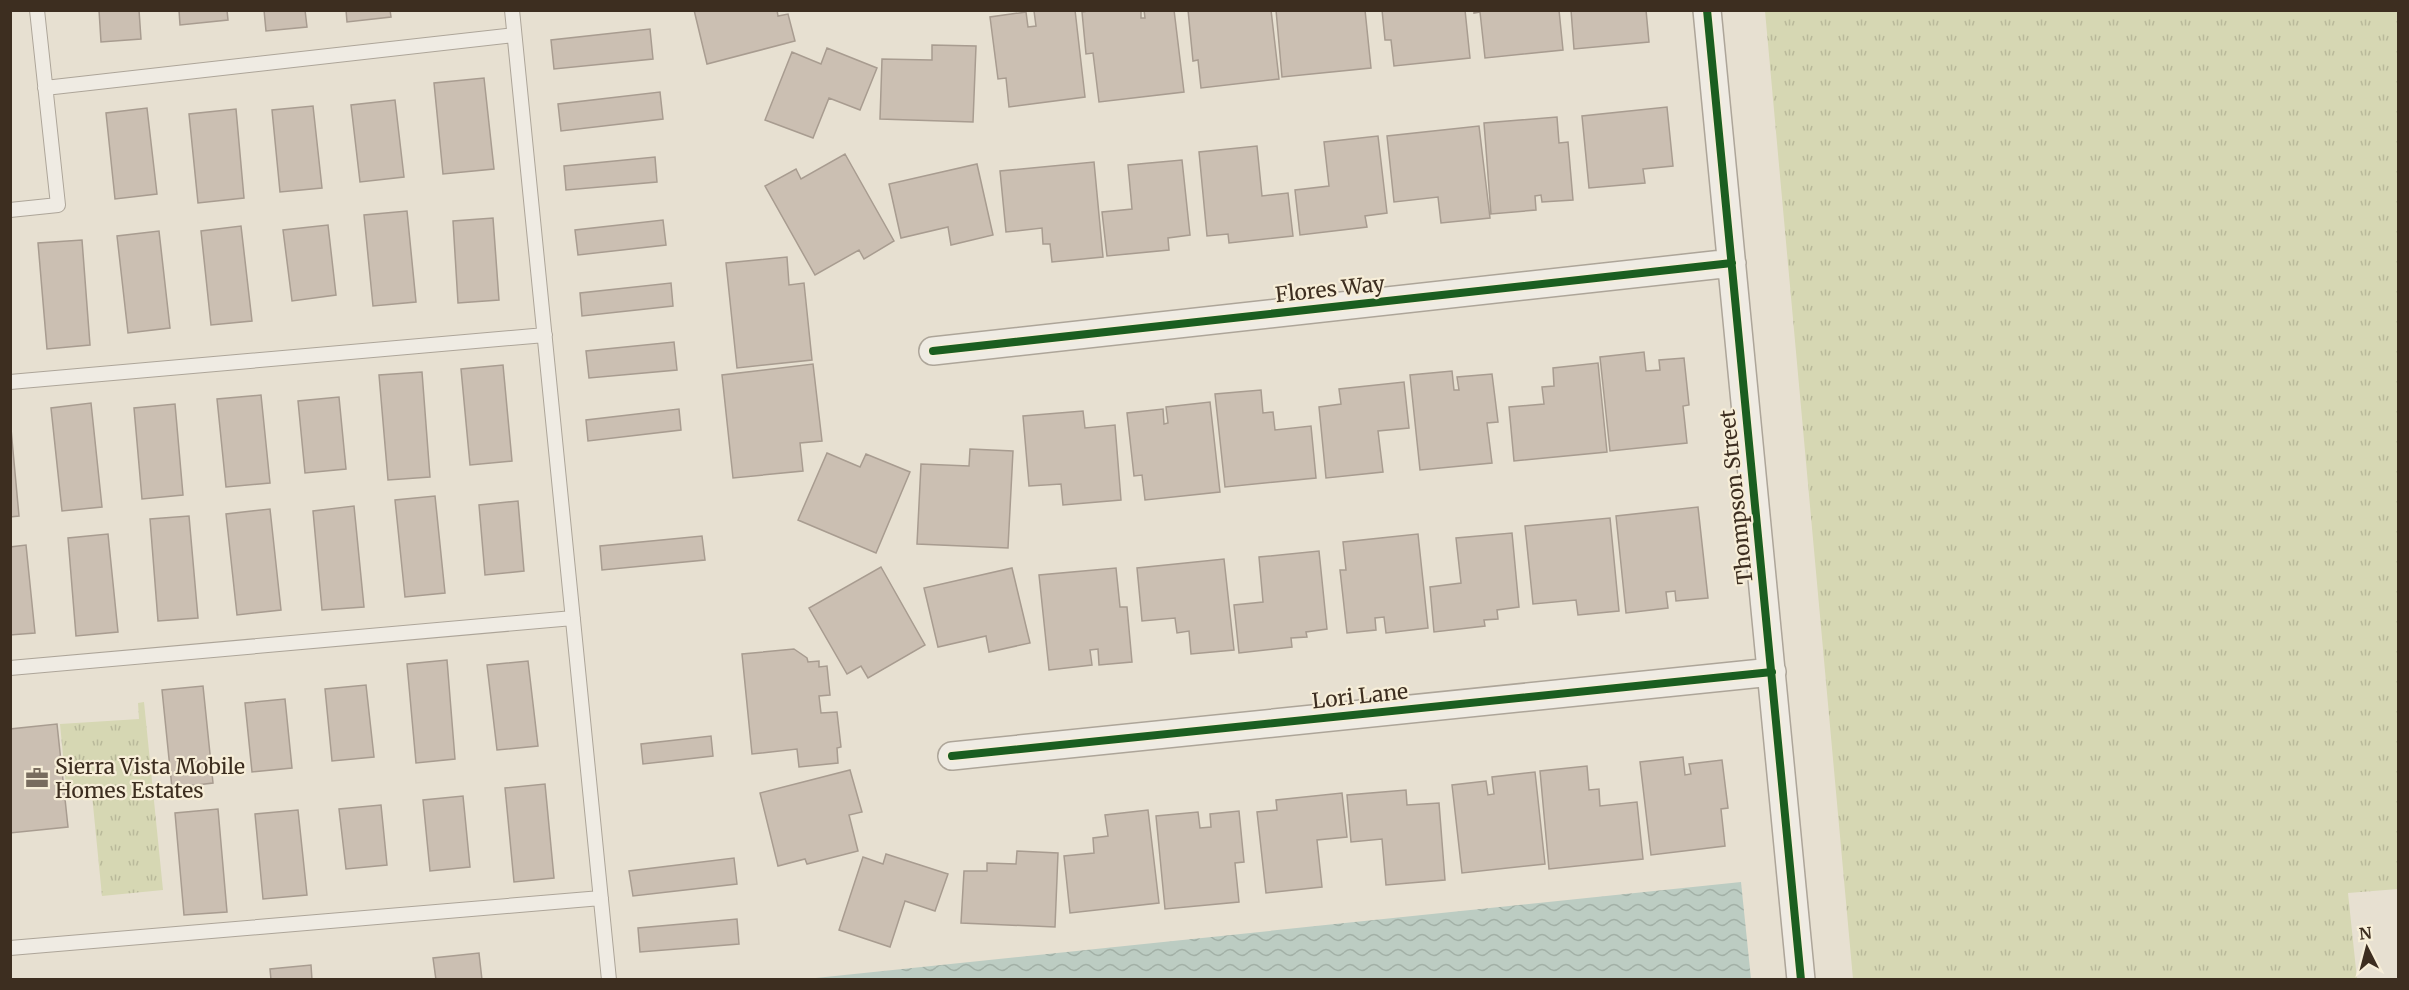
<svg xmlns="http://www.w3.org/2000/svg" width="2409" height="990" viewBox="0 0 2409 990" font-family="Merriweather,serif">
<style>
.grass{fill:url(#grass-tufts)}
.water{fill:url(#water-waves)}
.building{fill:#cbbfb2;stroke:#a89c90;stroke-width:1.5}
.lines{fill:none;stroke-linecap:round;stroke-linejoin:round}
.service-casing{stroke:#ada599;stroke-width:16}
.minor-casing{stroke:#ada599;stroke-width:30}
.service{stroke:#efebe3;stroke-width:14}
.minor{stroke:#efebe3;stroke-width:27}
.cycleway-casing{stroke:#f7eed8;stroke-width:11}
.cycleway{stroke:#1b5e20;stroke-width:8}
.labels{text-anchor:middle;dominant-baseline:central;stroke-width:4.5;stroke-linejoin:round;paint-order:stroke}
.street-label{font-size:21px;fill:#3d2e20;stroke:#f7eed8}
.poi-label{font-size:21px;fill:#3d2e20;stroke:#f7eed8;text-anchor:start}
</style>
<defs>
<pattern id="grass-tufts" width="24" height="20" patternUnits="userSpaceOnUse" patternTransform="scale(1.5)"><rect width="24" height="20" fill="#d6d7b3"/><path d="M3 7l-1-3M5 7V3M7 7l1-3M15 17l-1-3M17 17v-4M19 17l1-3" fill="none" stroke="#b9b99a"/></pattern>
<pattern id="water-waves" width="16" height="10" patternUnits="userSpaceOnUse" patternTransform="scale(1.5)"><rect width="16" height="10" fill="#bcccc2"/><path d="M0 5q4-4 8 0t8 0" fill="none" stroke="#a2b0a6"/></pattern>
</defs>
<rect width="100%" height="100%" fill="#e7e0d1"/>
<path class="grass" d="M1765,11H2398V889L2348,893L2357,979H1853Z
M144,702L163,890L102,896L91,785L66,786L60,724L139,719L138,703Z"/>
<path class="water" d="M1741,882L1751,979H806Z"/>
<path class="building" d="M99,10H139L141,39L101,42Z
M179,10H227L228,20L180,25Z
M264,10H305L307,27L266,31Z
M346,10H390L391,17L347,22Z
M694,10H777L778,16L788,14L795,41L707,64Z
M1075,10L1085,97L1009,107L1006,78L998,79L990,17L1026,12L1028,27L1036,26L1034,11Z
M1094,10H1141V18H1145L1144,10H1174L1184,92L1099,102L1093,53L1086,54L1082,12Z
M1188,10H1271L1279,79L1201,88L1198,60L1193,61Z
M1276,10H1365L1371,68L1282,77Z
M1382,10H1465L1470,58L1394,66L1391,40H1385Z
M1474,10H1559L1563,50L1485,58L1480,12L1474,13Z
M1571,10H1646L1649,42L1574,49Z
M650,29L653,59L554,69L551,40Z
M932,45L976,46L973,122L880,119L882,59L932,60Z
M827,48L877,68L860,110L829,98L813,138L765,120L792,52L821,64Z
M484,78L494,169L443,174L434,83Z
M660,92L663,119L561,131L558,104Z
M395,100L404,177L360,182L351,105Z
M313,106L322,188L280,192L272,110Z
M1667,107L1673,166L1643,169L1645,183L1589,188L1582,116Z
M147,108L157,194L115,199L106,113Z
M236,109L244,198L198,203L189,114Z
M1557,117L1559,143L1568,142L1573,200L1542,202L1541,195L1535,196L1536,210L1491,214L1484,123Z
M1479,126L1490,218L1441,223L1438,197L1394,202L1387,136Z
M1378,136L1387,213L1365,216L1367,227L1300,235L1295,190L1329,186L1324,142Z
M1257,146L1262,196L1288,193L1293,236L1229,243L1228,234L1207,236L1199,152Z
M845,154L894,241L864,259L859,250L815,275L765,186L796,169L801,179Z
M655,157L657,182L566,190L564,166Z
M1182,160L1190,235L1168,238L1169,250L1107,256L1102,212L1132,209L1128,165Z
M1094,162L1103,257L1052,262L1050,244H1043L1042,228L1006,232L1000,171Z
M977,164L993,235L951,245L948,227L901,238L889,184Z
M407,211L416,302L373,306L364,215Z
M493,218L499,300L458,303L453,221Z
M663,220L666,245L578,255L575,230Z
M328,225L336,295L292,301L283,230Z
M241,226L252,321L211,325L201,231Z
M159,231L170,328L128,333L117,236Z
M82,240L90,345L47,349L38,243Z
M787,257L789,285L804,283L812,360L737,368L726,263Z
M671,283L673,306L582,316L580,293Z
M674,342L677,370L589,378L586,351Z
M1644,352L1646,371L1660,370L1659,360L1684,358L1689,405L1683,406L1687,443L1610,451L1600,357Z
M1598,363L1607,452L1514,461L1509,407L1544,404L1542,387L1554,386L1553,368Z
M813,364L822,441L800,443L803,471L733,478L722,375Z
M503,365L512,461L470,465L461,369Z
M1452,371L1454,390H1459L1457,377L1492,374L1498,422L1487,423L1492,463L1420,470L1410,375Z
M422,372L430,477L388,480L379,375Z
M1404,382L1409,428L1378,431L1383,472L1326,478L1319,407L1341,404L1339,389Z
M1261,390L1263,413L1273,412L1275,430L1311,426L1316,478L1225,487L1215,394Z
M261,395L270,483L226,487L217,399Z
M339,397L346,469L305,473L298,401Z
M1210,402L1220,492L1145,500L1142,475L1134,476L1127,413L1163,409L1164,424L1168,423L1166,407Z
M91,403L102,507L62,511L51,408Z
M175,404L183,495L142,499L134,408Z
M679,409L681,430L588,441L586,420Z
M1083,411L1085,428L1115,425L1121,500L1063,505L1061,484L1029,486L1023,416Z
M10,418L19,516L10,517Z
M970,449L1013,451L1008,548L917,544L921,464L969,466Z
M827,453L860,467L866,454L910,472L876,553L798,520Z
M435,496L445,593L405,597L395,500Z
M518,501L524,571L485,575L479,505Z
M354,506L364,607L322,610L313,511Z
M1698,507L1708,598L1676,601L1675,591L1666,592L1668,608L1626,613L1616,516Z
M270,509L281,610L237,615L226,514Z
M189,516L198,618L158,621L150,519Z
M1610,518L1619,611L1578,615L1576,600L1533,604L1525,526Z
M1512,533L1519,607L1497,610L1498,619L1484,620L1485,626L1434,632L1430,587L1461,583L1456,538Z
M108,534L118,632L76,636L68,538Z
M1418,534L1428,628L1386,633L1384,617L1375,618L1376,630L1347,633L1340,570H1346L1343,542Z
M702,536L705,560L602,570L600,546Z
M26,545L35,633L10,635V547Z
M1319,551L1327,629L1306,632L1307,637L1291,638L1292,647L1239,653L1234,605L1263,602L1259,557Z
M1224,559L1234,650L1191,654L1189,631L1177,633L1175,618L1142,621L1137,568Z
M881,567L925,645L868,678L861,666L847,674L809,608Z
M1012,568L1030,643L989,652L986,636L938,647L924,588Z
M1116,568L1120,607H1127L1132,662L1099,665L1098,649L1090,650L1092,665L1049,670L1039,575Z
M794,649L807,658L808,662L819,661V667L827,666L830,695L819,696L821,713L837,712L841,747L837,748L838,763L799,767L797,749L752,754L742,654Z
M447,660L455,759L416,763L407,664Z
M528,661L538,746L497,750L487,665Z
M366,685L374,757L332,761L325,689Z
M203,686L213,783L172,788L162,690Z
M285,699L292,768L252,772L245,703Z
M57,724L68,827L10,833V729Z
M711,736L713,756L643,764L641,744Z
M1683,757L1685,775L1691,774L1689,764L1722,760L1728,808L1721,809L1725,846L1651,855L1640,762Z
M1587,766L1589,790L1599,789L1600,806L1637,802L1643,859L1549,869L1540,771Z
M850,770L862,812L849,815L858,851L807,864L805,859L778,866L760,793Z
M1535,772L1545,864L1462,873L1452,785L1486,781L1488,795L1494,794L1492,777Z
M545,784L554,878L514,882L505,788Z
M1406,790L1407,805L1439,803L1445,880L1386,885L1382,839L1351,842L1347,795Z
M1342,793L1347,837L1317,840L1322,887L1266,893L1257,812L1277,810L1276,800Z
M463,796L470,867L430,871L423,800Z
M381,805L387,865L346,869L339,809Z
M218,809L227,912L184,915L175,813Z
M298,810L307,895L263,899L255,814Z
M1148,810L1159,903L1070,913L1064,856L1094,853L1093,838L1108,836L1105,815Z
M1239,811L1244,862L1235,863L1239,902L1165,909L1156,816L1198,812L1200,828L1211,827L1210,814Z
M1017,851L1058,853L1055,927L961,923L964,871H987V863L1016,864Z
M886,854L948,874L935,911L905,901L890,947L839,930L863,857L883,864Z
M734,858L737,884L633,896L629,871Z
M737,919L739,944L640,952L638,928Z
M479,953L482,980H436L433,958Z
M311,965L312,980H271L270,969Z"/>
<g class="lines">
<g class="service-casing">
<path id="service" d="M512,10L609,980
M45,88L514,35
M10,210L58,205L37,10
M10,382L545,335
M10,668L573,618
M10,948L601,898"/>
</g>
<g class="minor-casing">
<path id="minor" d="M1707,10L1801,980
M933,351L1732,263
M952,756L1772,672"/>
</g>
<use href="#service" class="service"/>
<use href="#minor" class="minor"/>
<g class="cycleway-casing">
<path id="cycleway" d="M1707,10L1801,980
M933,351L1732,263
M952,756L1772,672"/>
</g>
<use href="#cycleway" class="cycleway"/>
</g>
<defs>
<g id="office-bare" transform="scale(1.8)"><path d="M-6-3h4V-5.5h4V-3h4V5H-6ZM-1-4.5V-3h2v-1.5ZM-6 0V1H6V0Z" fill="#786c5e" stroke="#f7eed8" stroke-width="2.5" paint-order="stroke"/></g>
</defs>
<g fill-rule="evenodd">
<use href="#office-bare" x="37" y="778"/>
</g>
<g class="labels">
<g class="street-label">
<text transform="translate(1330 289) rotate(-6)">Flores Way</text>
<text transform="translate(1736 497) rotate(-96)">Thompson Street</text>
<text transform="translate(1360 696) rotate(-6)">Lori Lane</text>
</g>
<g class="poi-label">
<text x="55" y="766">Sierra Vista Mobile<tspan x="55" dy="24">Homes Estates</tspan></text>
</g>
</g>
<rect width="2409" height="990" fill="none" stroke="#3d2e20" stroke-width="24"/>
<g transform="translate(2367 948) rotate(354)" stroke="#f7eed8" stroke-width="4.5" paint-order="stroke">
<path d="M0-4.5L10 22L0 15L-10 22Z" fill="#3d2e20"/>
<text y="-9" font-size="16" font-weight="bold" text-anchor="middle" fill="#3d2e20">N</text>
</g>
</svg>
